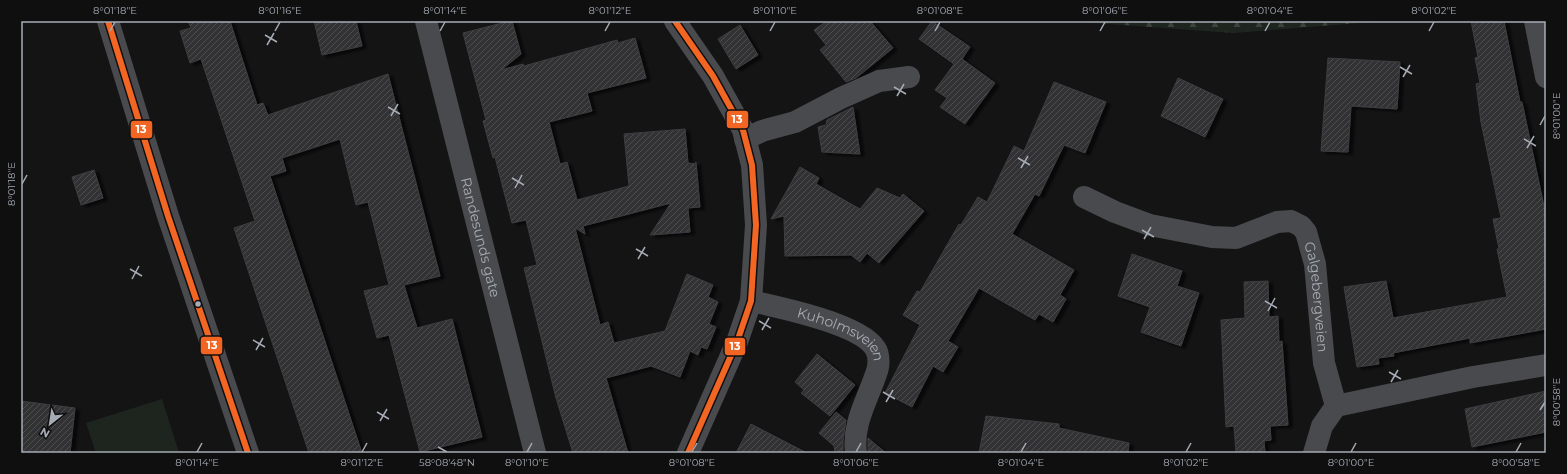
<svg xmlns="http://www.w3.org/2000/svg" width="1567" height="474" viewBox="0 0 1567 474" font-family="Montserrat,sans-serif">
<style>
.forest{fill:url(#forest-firs)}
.pitch{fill:#1e251f}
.building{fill:url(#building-hatch);stroke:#3d3e41;filter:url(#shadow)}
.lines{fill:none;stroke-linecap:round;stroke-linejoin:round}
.minor{stroke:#494a4d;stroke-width:22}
.bus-1-casing{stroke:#0f0f10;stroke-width:9}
.bus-1{stroke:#f26522;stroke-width:6}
.ticks{fill:none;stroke:#a6acb5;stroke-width:1.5}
.bus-dot{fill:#a6acb5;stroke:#0f0f10;stroke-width:1.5}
.labels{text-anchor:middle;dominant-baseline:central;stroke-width:3.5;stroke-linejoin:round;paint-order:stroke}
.street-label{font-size:14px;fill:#a6acb5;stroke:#0f0f10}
.line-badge{stroke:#0f0f10;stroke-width:1.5}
.badge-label{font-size:11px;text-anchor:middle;font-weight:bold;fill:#fff}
.neatline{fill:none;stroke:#a6acb5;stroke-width:1.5}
.ticks-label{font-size:10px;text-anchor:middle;fill:#a6acb5}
</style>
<defs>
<pattern id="forest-firs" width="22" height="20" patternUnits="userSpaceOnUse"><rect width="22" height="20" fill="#1e251f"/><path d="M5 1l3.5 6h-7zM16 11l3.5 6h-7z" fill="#3c423d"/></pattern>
<pattern id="building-hatch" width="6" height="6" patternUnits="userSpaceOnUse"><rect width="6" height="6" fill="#333335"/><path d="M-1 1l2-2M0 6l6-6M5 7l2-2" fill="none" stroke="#4e4e50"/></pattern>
<filter id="shadow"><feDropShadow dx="4.5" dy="2.5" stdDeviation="1" flood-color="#0009"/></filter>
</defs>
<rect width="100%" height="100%" fill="#141415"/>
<path class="forest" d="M1068,21H1386L1233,33Z"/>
<path class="pitch" d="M162,399L179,453H96L86,423Z"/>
<path class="building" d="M188,21H230L257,105L263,103L268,115L388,74L440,276L404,285L417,328L452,319L482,437L420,452L389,335L377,338L364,291L389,285L368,202L356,205L340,139L282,158L286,171L270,176L362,453H309L234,228L255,221L201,59L190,63L180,31L191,28Z
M314,21H356L362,46L322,55Z
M510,21H512L521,54L501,70L523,64L524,66L617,40L618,43L635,38L646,78L587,93L592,111L549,122L560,164L567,162L577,200L629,186L624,134L685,129L688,163L695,164L696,162L700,207L688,208L690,232L650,235L671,203L583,226L585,234L575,228L600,325L608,322L614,343L665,331L687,274L713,285L708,297L718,302L709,324L716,327L707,349L701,347L698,355L690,351L680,377L651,366L606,378L628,453H573L556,398L524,268L537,265L526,220L512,223L495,157L493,158L483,121L486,120L463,33Z
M827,21H870L893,48L856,78L846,82L820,50L826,45L814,30Z
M932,21L970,47L962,59L995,83L965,124L940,107L947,98L935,90L954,64L919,39Z
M1471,21H1504L1520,102H1522L1546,216V329L1470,343V338L1393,353L1394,356L1378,358L1379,364L1357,367L1344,287L1386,281L1393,318L1507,297L1497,249H1499L1493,219L1501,218L1481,122L1476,84L1480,83L1475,58L1478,57Z
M740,25L758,55L736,69L718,39Z
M1328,58L1400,62L1397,109L1351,106L1348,152L1321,151Z
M1178,78L1223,99L1205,137L1161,116Z
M1054,82L1106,102L1085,153L1064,145L1039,196L1035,194L1012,234L1074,270L1060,295L1066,299L1053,322L1039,314L1035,320L979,288L948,341L958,347L943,372L933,366L912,407L885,393L920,325L903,315L917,291L920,292L959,224L961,225L978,197L987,202L1014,146L1024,151Z
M853,107L860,154L822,152L818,127L826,125L827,120Z
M800,167L819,178L816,184L860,209L877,188L900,198L903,194L924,211L879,263L867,253L860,262L851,255L785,256L784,216L771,219Z
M94,170L103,198L81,205L72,177Z
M1132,254L1182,271L1177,286L1199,293L1181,346L1141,332L1150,307L1118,296Z
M1268,281L1269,317L1278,316L1279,342L1282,341L1288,425L1270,426L1271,440L1264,441L1265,453H1236L1234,426L1226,427L1221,320L1245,318L1244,282Z
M817,354L855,385L830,416L801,393L804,390L795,382Z
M1546,391V432L1472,447L1465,409Z
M21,401L75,408L70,453H21Z
M836,412L846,420L843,441V453H835L834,446L819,433Z
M986,416L1059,424V428L1129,443L1128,453H979Z
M751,424L807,453H736Z
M868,438L886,453H868Z"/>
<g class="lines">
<g class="minor">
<path d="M108,21L168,216L248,453"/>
<path id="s1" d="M426,21L535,453"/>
<path d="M675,21L713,76L743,130L752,165L756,225L751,301L737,342L688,453"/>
<path d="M1535,21L1546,77"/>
<path d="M745,139L762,131L795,122L841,98L879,81L909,77"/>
<path id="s2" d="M1084,197L1115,212L1150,225L1212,237L1236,238L1277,222L1291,221L1301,226L1306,232L1315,264L1324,363L1336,406"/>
<path id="s3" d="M751,301C779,307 860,324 875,348C880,355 879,367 876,374C867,401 852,424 856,453"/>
<path d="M1314,453L1322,426L1336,406L1473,377L1546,365"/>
</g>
<g class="bus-1-casing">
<path id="bus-1" d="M108,21L168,216L248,453
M675,21L713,76L743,130L752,165L756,225L751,301L737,342L688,453"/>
</g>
<use href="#bus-1" class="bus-1"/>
</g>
<path class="ticks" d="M110,31L115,22M275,31L280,22M440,31L445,22M605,31L610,22M770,31L775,22M935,31L940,22M1100,31L1105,22M1265,31L1270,22M1429,31L1434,22M265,35L277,42M267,45L274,33M1400,67L1412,74M1403,77L1410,65M894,87L906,94M897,96L904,84M388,107L400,114M391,116L398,104M1540,125L1545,116M1524,139L1536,146M1527,148L1534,136M1018,158L1030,165M1021,168L1028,156M512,178L524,185M22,184L27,175M515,188L522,175M1142,230L1154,237M1144,239L1151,227M636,249L648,256M638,259L645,247M130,269L142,276M132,279L139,266M1265,301L1277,308M1268,311L1275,298M759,321L771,328M762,330L769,318M253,340L265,347M256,350L263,338M1389,372L1401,379M1391,382L1398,370M883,392L895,399M886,402L893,390M1540,410L1545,402M377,412L389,419M380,421L387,409M438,447L447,452M197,452L202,443M362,452L367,443M527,452L532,443M692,452L697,443M856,452L861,443M1021,452L1026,443M1186,452L1191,443M1351,452L1356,443M1516,452L1521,443"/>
<circle class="bus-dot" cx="198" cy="304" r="3.5"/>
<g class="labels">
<g class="street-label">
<text stroke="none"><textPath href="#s1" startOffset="223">Randesunds gate</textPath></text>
<text stroke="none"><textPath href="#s2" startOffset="302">Galgebergveien</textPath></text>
<text stroke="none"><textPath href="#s3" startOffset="98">Kuholmsveien</textPath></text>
</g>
</g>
<g class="line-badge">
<rect x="726" y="110" width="23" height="19" rx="4" fill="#f26522"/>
<rect x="130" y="120" width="23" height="19" rx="4" fill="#f26522"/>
<rect x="200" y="336" width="23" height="19" rx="4" fill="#f26522"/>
<rect x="724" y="337" width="22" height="19" rx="4" fill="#f26522"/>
</g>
<g class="badge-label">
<text x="737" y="123">13</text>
<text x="141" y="133">13</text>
<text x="212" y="349">13</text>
<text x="735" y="350">13</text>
</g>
<rect width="1567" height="474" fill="none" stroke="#0f0f10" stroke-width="44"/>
<g transform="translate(50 424) rotate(210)" stroke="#0f0f10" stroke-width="3" paint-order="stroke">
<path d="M0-3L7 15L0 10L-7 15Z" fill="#a6acb5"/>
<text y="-6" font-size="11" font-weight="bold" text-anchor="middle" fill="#a6acb5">N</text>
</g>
<rect x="22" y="22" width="1523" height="430" class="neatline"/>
<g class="ticks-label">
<text x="115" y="14">8°01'18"E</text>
<text x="280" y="14">8°01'16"E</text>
<text x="445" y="14">8°01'14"E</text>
<text x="610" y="14">8°01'12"E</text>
<text x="775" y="14">8°01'10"E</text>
<text x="940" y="14">8°01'08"E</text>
<text x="1105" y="14">8°01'06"E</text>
<text x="1270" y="14">8°01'04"E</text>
<text x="1434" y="14">8°01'02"E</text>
<text transform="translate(1556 116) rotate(-90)" y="4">8°01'00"E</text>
<text transform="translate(11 184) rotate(-90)" y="4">8°01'18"E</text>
<text transform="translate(1556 402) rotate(-90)" y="4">8°00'58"E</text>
<text x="197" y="466">8°01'14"E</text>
<text x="362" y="466">8°01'12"E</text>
<text x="447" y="466">58°08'48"N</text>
<text x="527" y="466">8°01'10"E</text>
<text x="692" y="466">8°01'08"E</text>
<text x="856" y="466">8°01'06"E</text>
<text x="1021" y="466">8°01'04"E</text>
<text x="1186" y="466">8°01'02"E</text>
<text x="1351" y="466">8°01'00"E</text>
<text x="1516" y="466">8°00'58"E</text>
</g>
</svg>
